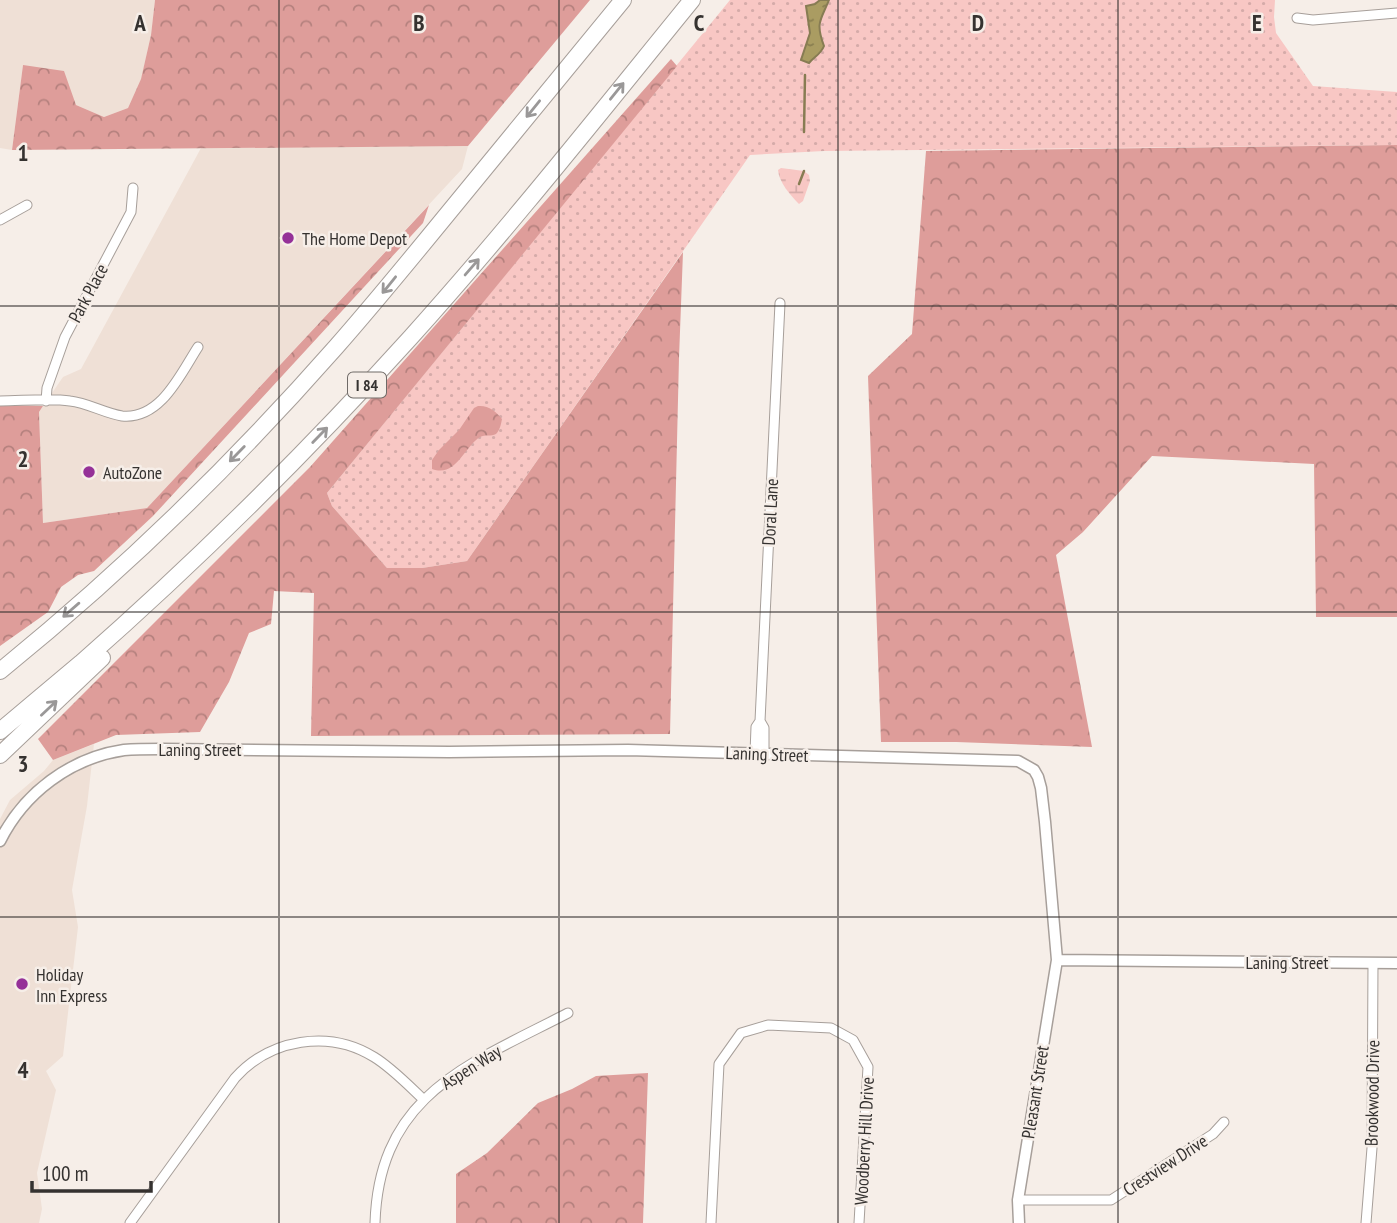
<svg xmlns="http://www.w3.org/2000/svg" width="1397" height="1223" viewBox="0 0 1397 1223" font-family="'PT Sans Narrow',sans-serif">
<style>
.built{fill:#efe0d6}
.grass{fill:url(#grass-dots)}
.forest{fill:url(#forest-crowns)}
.wetland{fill:url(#wetland-marsh)}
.water{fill:url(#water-ripples);stroke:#877c53;stroke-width:2}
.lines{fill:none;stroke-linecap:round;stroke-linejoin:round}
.stream{stroke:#877c53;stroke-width:2.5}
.minor-casing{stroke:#a79f9a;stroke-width:11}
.tertiary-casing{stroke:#a79f9a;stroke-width:13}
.motorway-casing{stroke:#a79f9a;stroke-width:18}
.minor{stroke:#fff;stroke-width:9}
.tertiary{stroke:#fff;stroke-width:10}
.motorway{stroke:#fff;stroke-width:16}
.oneway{stroke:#9a9898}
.grid{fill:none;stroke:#353230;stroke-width:2;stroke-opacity:0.55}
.poi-dot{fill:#953198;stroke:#f6eee8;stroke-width:2.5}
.labels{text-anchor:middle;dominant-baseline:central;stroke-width:5;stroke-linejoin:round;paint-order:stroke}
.shield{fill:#f6eee8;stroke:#6f6a67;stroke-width:2}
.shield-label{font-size:16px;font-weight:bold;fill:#353230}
.poi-label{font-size:18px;fill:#353230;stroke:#f6eee8;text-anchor:start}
.street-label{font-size:18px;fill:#353230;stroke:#f6eee8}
.grid-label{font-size:23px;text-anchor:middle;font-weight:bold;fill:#353230;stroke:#f6eee8;stroke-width:5;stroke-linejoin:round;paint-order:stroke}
</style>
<defs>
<pattern id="grass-dots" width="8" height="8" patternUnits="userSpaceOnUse" patternTransform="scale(1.75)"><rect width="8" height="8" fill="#f8c7c4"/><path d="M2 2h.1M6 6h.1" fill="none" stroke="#d5aba9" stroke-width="1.8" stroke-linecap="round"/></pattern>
<pattern id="forest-crowns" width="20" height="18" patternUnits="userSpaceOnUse" patternTransform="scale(1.75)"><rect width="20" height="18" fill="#de9d9a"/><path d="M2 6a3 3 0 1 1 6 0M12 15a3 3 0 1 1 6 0" fill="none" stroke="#b5817e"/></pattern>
<pattern id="wetland-marsh" width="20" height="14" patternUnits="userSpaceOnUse" patternTransform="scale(1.75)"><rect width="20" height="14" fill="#f8c7c4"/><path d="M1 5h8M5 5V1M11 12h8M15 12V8" fill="none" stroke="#d5aba9"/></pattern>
<pattern id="water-ripples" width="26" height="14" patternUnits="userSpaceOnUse" patternTransform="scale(1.75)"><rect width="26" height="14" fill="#aa9c62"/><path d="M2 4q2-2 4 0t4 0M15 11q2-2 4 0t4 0" fill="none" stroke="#8b8051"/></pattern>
</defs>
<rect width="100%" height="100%" fill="#f6eee8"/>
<path class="built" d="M0,0H155L151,35L141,80L128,108L104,117L76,105L23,65L12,150L0,148Z
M468,146L462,169L147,508L43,523L39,412L63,377L81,369L201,148Z
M94,744L87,806L72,890L78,927L63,1056L46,1071L56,1090L37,1173L42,1209L39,1223H0V819L10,800L44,771L53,760Z"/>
<path class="grass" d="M730,0H1275L1274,17L1276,33L1313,86L1397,92V145L824,151L750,155L467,561L422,568H387L332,506L327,493Z"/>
<path class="forest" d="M155,0H590L468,146L12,150L23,65L64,71L76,105L104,117L128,108L141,79L151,35Z
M671,59L677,66L327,493L332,506L387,568H422L467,561L683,252L679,358L670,734L311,736L314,593L274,591L271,624L249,633L229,682L200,732L116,735L53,760L38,739L310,467Z
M1397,145V617H1316L1314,464L1152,456L1083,532L1056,555L1092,747L956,742H881L868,376L912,334L926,151Z
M429,205L423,223L153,516L94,571L78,575L61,587L48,612L0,646V405L43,406L39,412L43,523L147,508Z
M478,406C488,405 496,411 502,419C501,424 500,430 496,434C491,437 485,434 480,437C464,447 456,478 432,469V460L439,450L459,430L474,408Z
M648,1073L643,1223H456V1174L487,1153L538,1103L572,1089L596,1076Z"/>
<path class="wetland" d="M781,168L804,171L809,175L810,181L803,201L799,204C790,195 779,182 778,170Z"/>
<path class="water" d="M820,0H829C821,20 815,22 824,46C821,54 814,57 809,63L801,60L810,33L806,6L815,4Z"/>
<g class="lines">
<path class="stream" d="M804,132L805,75
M799,184L804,171"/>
<g class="minor-casing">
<path id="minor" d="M1297,18L1313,20L1397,13
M0,220L27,205
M0,401C21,401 50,398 70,401C88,403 104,413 122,416C161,420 181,373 198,347
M46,401L47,388L65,337L131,212L133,188
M760,721L764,728V754
M755,753L756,727L760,721L780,303
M1018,1200H1111L1213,1134L1224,1122
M130,1223L235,1078C270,1039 329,1029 374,1057C392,1068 408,1085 424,1100
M375,1223C379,1094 470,1064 568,1013
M711,1223L719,1064L741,1033L768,1025L831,1028L853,1040L868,1067L859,1223
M1366,1223L1372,1148L1373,963"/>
</g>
<g class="tertiary-casing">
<path id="tertiary" d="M0,841C24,793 70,758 124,750C136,749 149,749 162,749L449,752L628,750L1018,761L1034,770L1038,777L1041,788L1045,822L1057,960L1018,1200L1019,1223
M1057,960L1397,963"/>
</g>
<g class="motorway-casing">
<path id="motorway" d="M0,671C121,573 233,464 336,347C373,305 409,261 445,217C504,145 564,72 623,0
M0,731C27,708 54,686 81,663C197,561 307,452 411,337C509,228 600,113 692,0
M0,755L102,658"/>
</g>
<use href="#minor" class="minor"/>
<use href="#tertiary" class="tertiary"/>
<use href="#motorway" class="motorway"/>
</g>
<defs><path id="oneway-shaft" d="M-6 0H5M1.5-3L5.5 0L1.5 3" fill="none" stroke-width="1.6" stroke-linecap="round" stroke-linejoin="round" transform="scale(1.75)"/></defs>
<g class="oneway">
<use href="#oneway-shaft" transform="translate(617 91) rotate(-51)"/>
<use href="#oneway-shaft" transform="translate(533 109) rotate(129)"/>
<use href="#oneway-shaft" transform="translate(472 267) rotate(-49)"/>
<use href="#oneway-shaft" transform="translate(389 285) rotate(129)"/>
<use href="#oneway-shaft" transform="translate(320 435) rotate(-46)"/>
<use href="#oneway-shaft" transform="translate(237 454) rotate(134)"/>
<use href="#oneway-shaft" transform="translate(71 610) rotate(139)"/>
<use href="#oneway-shaft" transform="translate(49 708) rotate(-43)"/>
</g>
<path class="grid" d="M279,0V1223M559,0V1223M838,0V1223M1118,0V1223M0,306H1397M0,612H1397M0,917H1397"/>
<g class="poi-dot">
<circle cx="288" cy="238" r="7"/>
<circle cx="89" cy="472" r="7"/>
<circle cx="22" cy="984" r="7"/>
</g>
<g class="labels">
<rect class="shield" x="348" y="372.5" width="38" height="25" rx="5"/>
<g class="shield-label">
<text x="367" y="385">I 84</text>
</g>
<g class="poi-label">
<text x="302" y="238">The Home Depot</text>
<text x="103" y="472">AutoZone</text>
<text x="36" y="974">Holiday<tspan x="36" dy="21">Inn Express</tspan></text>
</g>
<g class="street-label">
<text transform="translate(88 293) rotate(-62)">Park Place</text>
<text transform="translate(770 512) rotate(-87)">Doral Lane</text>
<text x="200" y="749">Laning Street</text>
<text transform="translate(767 754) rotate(2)">Laning Street</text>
<text x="1287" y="962">Laning Street</text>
<text transform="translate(471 1067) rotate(-32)">Aspen Way</text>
<text transform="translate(1035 1092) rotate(-81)">Pleasant Street</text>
<text transform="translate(1372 1093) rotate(-89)">Brookwood Drive</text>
<text transform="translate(864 1141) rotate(-87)">Woodberry Hill Drive</text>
<text transform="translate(1165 1165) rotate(-33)">Crestview Drive</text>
</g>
</g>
<g class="grid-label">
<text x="140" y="31">A</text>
<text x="419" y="31">B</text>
<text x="699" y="31">C</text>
<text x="978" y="31">D</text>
<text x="1257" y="31">E</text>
<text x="23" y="161">1</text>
<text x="23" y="467">2</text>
<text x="23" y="772">3</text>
<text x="23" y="1078">4</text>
</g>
<path d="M32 1181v10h119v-10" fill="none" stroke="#353230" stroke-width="3.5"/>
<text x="42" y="1181" font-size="21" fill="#353230" stroke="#f6eee8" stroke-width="5" paint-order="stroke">100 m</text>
</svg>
